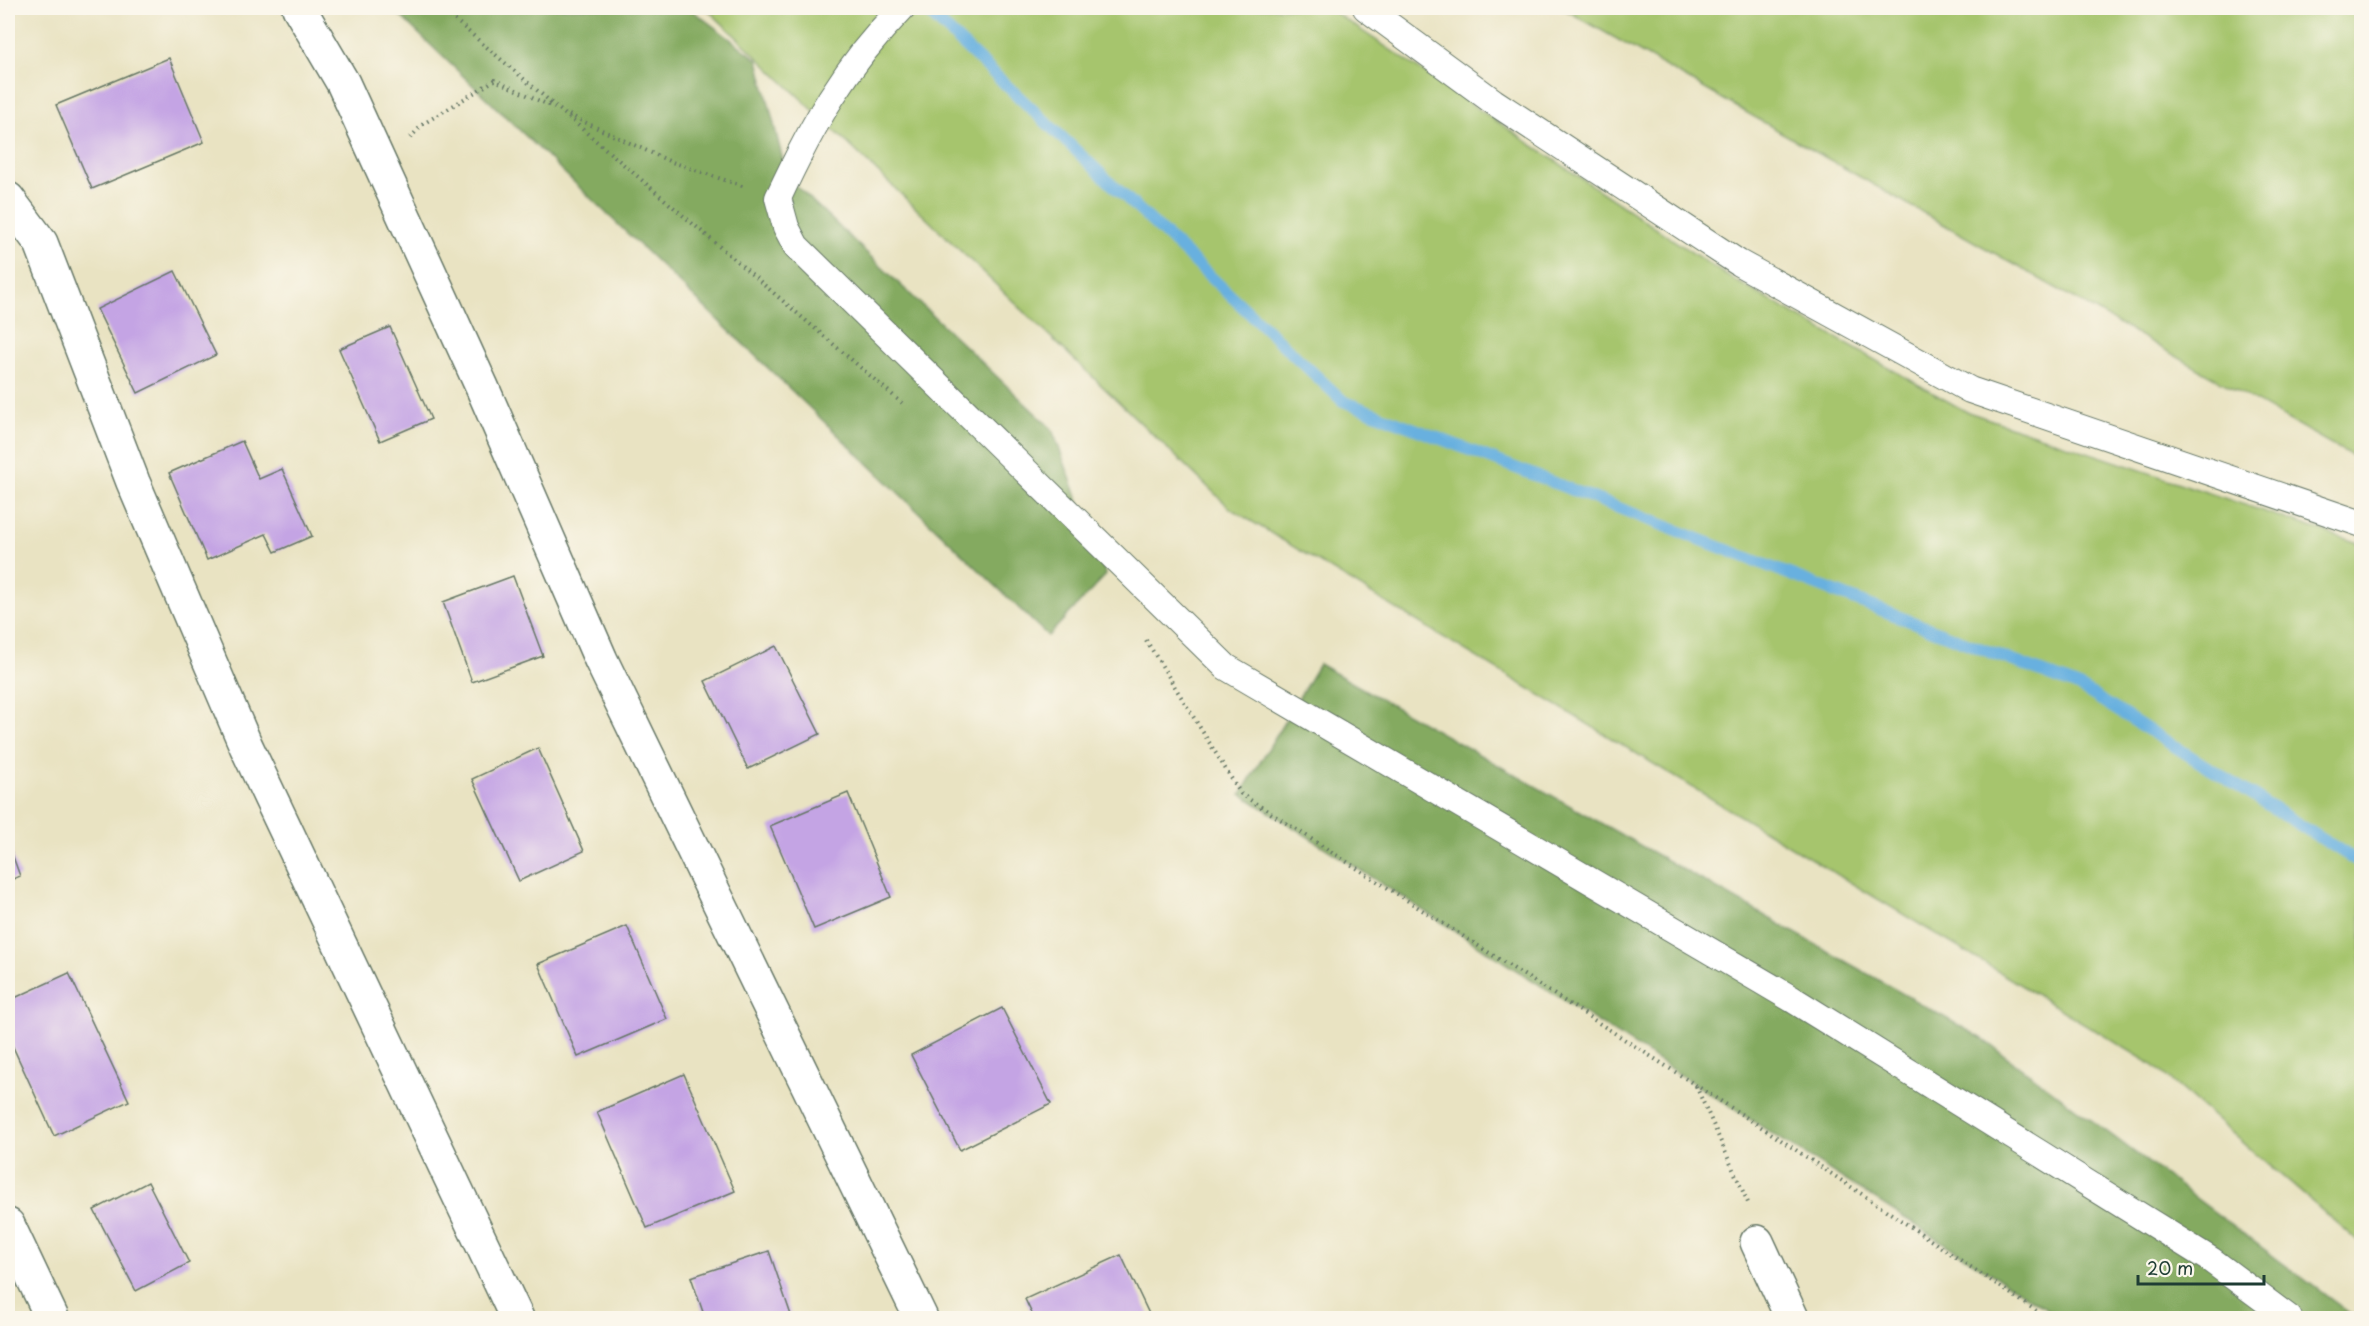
<svg xmlns="http://www.w3.org/2000/svg" width="2369" height="1326" viewBox="0 0 2369 1326" font-family="'Playpen Sans',sans-serif">
<style>
.green{fill:#a6c56d;stroke:#628150;stroke-width:1.5}
.forest{fill:#84aa60;stroke:#52744a;stroke-width:1.5}
.lines{fill:none;stroke-linecap:round;stroke-linejoin:round}
.stream{stroke:#68b0df;stroke-width:12}
.building{fill:#c4a4e4}
.service-casing{stroke:#676;stroke-width:28}
.minor-casing{stroke:#676;stroke-width:36}
.path{stroke:#676;stroke-width:4;stroke-dasharray:1.5 4.5;stroke-linecap:butt}
.service{stroke:#fff;stroke-width:26}
.minor{stroke:#fff;stroke-width:33}
</style>
<rect width="100%" height="100%" fill="#fbf7ec"/>
<filter id="ink" filterUnits="userSpaceOnUse"><feTurbulence type="fractalNoise" baseFrequency=".0167" numOctaves="2"/><feDisplacementMap in="SourceGraphic" scale="12" xChannelSelector="R" yChannelSelector="G"/><feConvolveMatrix kernelMatrix="1 2 1 2 8 2 1 2 1" color-interpolation-filters="sRGB"/></filter>
<filter id="wash" filterUnits="userSpaceOnUse"><feTurbulence type="fractalNoise" baseFrequency=".008" numOctaves="4" result="noise"/><feDisplacementMap in="SourceGraphic" scale="24" xChannelSelector="R" yChannelSelector="G"/><feGaussianBlur stdDeviation="1.35" result="paint"/><feColorMatrix in="noise" values="0 0 0 0 0 0 0 0 0 0 0 0 0 0 0 0 0 1.4 0 .05"/><feComposite in="paint" operator="in"/></filter>
<g filter="url(#wash)">
<rect width="100%" height="100%" fill="#e9e3c2"/>
<path class="green" d="M706,8H1328L1727,276L1965,411L2361,544V1244L2153,1065L1231,509Z
M1562,8H2361V461Z"/>
<path class="forest" d="M392,8H689L758,60L787,177L1052,429L1106,575L1048,636Z
M1319,664L1983,1039L2356,1318H2061L1241,794Z"/>
<g class="lines">
<path class="stream" d="M924,8L1343,401L2080,687L2362,864"/>
</g>
<g id="blocks">
<path class="building" d="M169,58L204,142L92,189L56,105Z
M175,271L216,355L138,393L97,309Z
M390,327L431,419L380,441L339,349Z
M242,441L259,479L282,469L312,536L275,552L266,534L207,560L169,473Z
M513,576L543,656L472,682L443,602Z
M776,646L820,734L748,769L705,681Z
M538,748L584,851L519,881L472,779Z
M848,793L891,897L814,929L770,826Z
M8,843L20,876L8,881Z
M627,926L667,1019L578,1057L538,964Z
M69,973L129,1101L54,1136L8,1036V1001Z
M1002,1008L1051,1104L960,1150L911,1055Z
M684,1074L735,1191L647,1228L597,1112Z
M148,1182L189,1263L136,1291L94,1210Z
M769,1251L792,1318H705L691,1277Z
M1121,1255L1151,1318H1034L1025,1299Z"/>
</g>
</g>
<g filter="url(#ink)">
<use href="#blocks" fill-opacity="0" stroke="#676" stroke-width="1.5"/>
<g class="lines">
<g class="service-casing">
<path id="service" d="M902,8C845,66 812,125 778,198L786,227L796,246L1226,667L1792,999L2211,1260L2289,1318
M1366,8L1494,102L1739,263L1970,390L2362,524"/>
</g>
<g class="minor-casing">
<path id="minor" d="M299,8L343,83L482,387L601,660L921,1318
M8,199L41,243L133,482L246,746L517,1318
M8,1225L52,1318
M1757,1242L1792,1318"/>
</g>
<path class="path" d="M441,8L902,403
M569,115L669,161L745,187
M410,138L423,124L495,80L557,109
M1146,640L1241,794L1769,1132L2047,1318
M1696,1086L1749,1205"/>
<use href="#service" class="service"/>
<use href="#minor" class="minor"/>
</g>
</g>
<rect width="2369" height="1326" fill="none" stroke="#fbf7ec" stroke-width="30"/>
<path d="M2138 1275v9h126v-9" fill="none" stroke="#1f3d34" stroke-width="3"/>
<text x="2147" y="1275" font-size="18" fill="#1f3d34" stroke="#fbf7ec" stroke-width="4.5" paint-order="stroke">20 m</text>
</svg>
